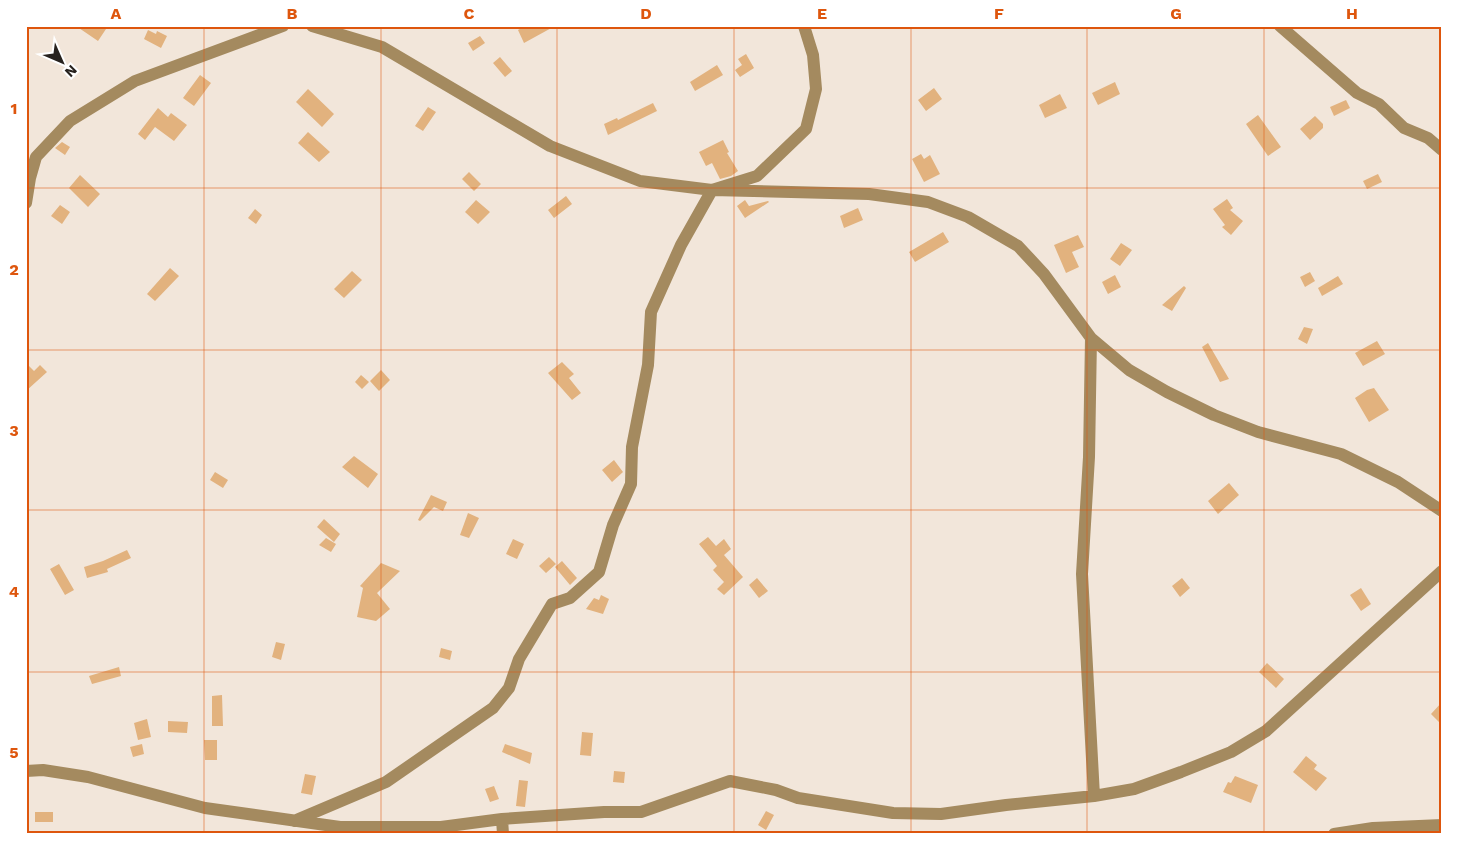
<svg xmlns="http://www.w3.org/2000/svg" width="1468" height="860" viewBox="0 0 1468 860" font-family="'Work Sans',sans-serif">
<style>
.building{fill:#e2b27e}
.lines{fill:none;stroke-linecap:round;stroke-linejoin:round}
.minor{stroke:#a48a5f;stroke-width:12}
.grid{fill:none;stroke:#de560d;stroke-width:1;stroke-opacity:0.55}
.neatline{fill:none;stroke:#de560d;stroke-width:2}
.grid-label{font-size:16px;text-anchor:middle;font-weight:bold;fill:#de560d}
</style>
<rect width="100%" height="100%" fill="#f2e6da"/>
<path class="building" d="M76,26H108L98,41Z
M525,26H555L524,43L518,30Z
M148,30L156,34L157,31L167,36L161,48L144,39Z
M480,36L485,43L473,51L468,43Z
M746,54L754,68L740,77L735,70L742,65L738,59Z
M500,57L512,71L505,77L493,63Z
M717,65L723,75L695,91L690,82Z
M200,75L211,83L194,106L183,98Z
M1115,82L1120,94L1098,105L1092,93Z
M934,88L942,99L926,111L918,100Z
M308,89L334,114L322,127L296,102Z
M1060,94L1067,108L1045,118L1039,105Z
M1346,100L1350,108L1334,116L1330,107Z
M653,103L657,111L608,135L604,124L617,118L618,120Z
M428,107L436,112L423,131L415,126Z
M158,108L168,117L171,113L187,125L174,141L155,127L145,140L138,134Z
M1258,115L1281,147L1268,156L1246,124Z
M1315,116L1323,124V128L1310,140L1300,129Z
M308,132L330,152L319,162L298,143Z
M723,140L729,152L727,153L738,171L731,176L720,179L712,163L706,166L699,152Z
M62,142L70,147L65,155L55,148Z
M921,154L924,159L930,155L940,174L924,182L912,159Z
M469,172L481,184L474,191L462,179Z
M1378,174L1382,182L1367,189L1363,181Z
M80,175L100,194L88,207L69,188Z
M566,196L572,204L554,218L548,210Z
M1227,199L1233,208L1230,210L1243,221L1231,235L1222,227L1225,225L1213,209Z
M476,200L490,212L478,224L465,212Z
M745,200L749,206L768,201L769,202L745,218L737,206Z
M60,205L70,212L62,224L51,216Z
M858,208L863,220L844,228L840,216Z
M255,209L262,215L256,224L248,218Z
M943,232L949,242L915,262L909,252Z
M1078,235L1084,247L1072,252L1079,267L1066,273L1054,245Z
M1121,243L1132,250L1120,266L1110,259Z
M170,268L179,276L155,301L147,294Z
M352,271L362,280L344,298L334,289Z
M1310,272L1315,281L1305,287L1300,277Z
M1115,275L1121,287L1108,294L1102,282Z
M1338,276L1343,284L1322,296L1318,288Z
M1184,286L1186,288L1172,311L1162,305Z
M1304,327L1313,329L1307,344L1298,339Z
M1377,341L1385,354L1363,366L1355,353Z
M1208,343L1229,379L1220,382L1202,347Z
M562,362L574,374L569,378L581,393L572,400L548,373Z
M26,363L34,371L40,365L47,372L26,391Z
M381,370L390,380L379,391L370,381Z
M361,375L369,382L362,389L355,382Z
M1374,388L1389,410L1369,422L1355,398L1367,390Z
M354,456L378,474L368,488L342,467Z
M614,460L623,472L612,482L602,470Z
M215,472L228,480L223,488L210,480Z
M1229,483L1239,495L1218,514L1208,501Z
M431,495L447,502L443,511L434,507L420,521L418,520Z
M468,513L479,518L469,538L460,535Z
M324,519L340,534L334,542L317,527Z
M708,537L716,546L724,539L731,549L724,555L743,577L724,595L717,589L724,582L713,570L717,566L699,544Z
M326,538L336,544L331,552L319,545Z
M513,539L524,544L517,559L506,554Z
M127,550L131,558L107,569L108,572L87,578L84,567L103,561Z
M549,557L556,564L546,573L539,566Z
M562,561L577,578L570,585L555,567Z
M381,563L400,571L377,593L390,609L376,621L357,617L363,588L360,586Z
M59,564L74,590L65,595L50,569Z
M757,578L768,591L759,598L749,585Z
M1182,578L1190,588L1180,597L1172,586Z
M1361,588L1371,604L1361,611L1350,595Z
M601,595L609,599L603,614L586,609L594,598L599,600Z
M276,642L285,644L281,660L272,657Z
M441,648L452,651L450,660L439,657Z
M1267,663L1284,679L1276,688L1259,672Z
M119,667L121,676L92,684L89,676Z
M222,695L223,726H212V696Z
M1442,702V725L1431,714Z
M147,719L151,737L138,740L134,723Z
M168,721L188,722L187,733L168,732Z
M582,732L593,733L591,756L580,755Z
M204,740H217V760H205Z
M142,744L144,754L133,757L130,747Z
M505,744L532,753L530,764L502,752Z
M1306,756L1317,765L1314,769L1327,778L1316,791L1293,772Z
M614,771L625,772L624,783L613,782Z
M305,774L316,776L312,795L301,793Z
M1235,776L1258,785L1251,803L1223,792L1228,782L1231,783Z
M519,780L528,781L525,807L516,806Z
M494,786L499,799L490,802L485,789Z
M766,811L774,815L766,830L758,825Z
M35,812H53V822H35Z"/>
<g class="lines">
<path class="minor" d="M312,26L382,47L550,146L640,181L712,190L869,194L928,202L968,217L1018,246L1044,274L1091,338L1129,370L1167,392L1214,415L1258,432L1341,454L1398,482L1442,511
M1280,26L1357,93L1379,104L1404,128L1428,138L1442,150
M26,203L30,178L36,157L70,121L135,81L283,26
M1091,338L1089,457L1082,574L1094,796
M26,771L43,770L88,777L205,808L340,827H441L502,819L604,812H641L730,781L776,790L798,798L893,813L941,814L1006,805L1094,796L1134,789L1181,772L1231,752L1266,731L1442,571
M502,819L503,834
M294,821L386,782L493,708L509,688L519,659L552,604L570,598L599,572L613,525L631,484L632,447L648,365L651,312L681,245L712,190L757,176L806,129L816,89L813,55L804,26
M1334,834L1373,828L1442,825"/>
</g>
<path class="grid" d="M204,26V834M381,26V834M557,26V834M734,26V834M911,26V834M1087,26V834M1264,26V834M26,188H1442M26,350H1442M26,510H1442M26,672H1442"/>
<rect width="1468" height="860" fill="none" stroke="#ffffff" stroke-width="55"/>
<g transform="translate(62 62) rotate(135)" stroke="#ffffff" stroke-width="4" paint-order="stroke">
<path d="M0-4L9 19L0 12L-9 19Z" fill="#27221e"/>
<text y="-8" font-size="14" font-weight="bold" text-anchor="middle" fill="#27221e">N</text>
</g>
<rect x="28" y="28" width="1412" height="804" class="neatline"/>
<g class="grid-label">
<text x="116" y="19">A</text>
<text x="292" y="19">B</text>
<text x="469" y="19">C</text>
<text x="646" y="19">D</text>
<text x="822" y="19">E</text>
<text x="999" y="19">F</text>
<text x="1176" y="19">G</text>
<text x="1352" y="19">H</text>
<text x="14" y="114">1</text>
<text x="14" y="275">2</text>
<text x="14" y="436">3</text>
<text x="14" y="597">4</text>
<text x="14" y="758">5</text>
</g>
</svg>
